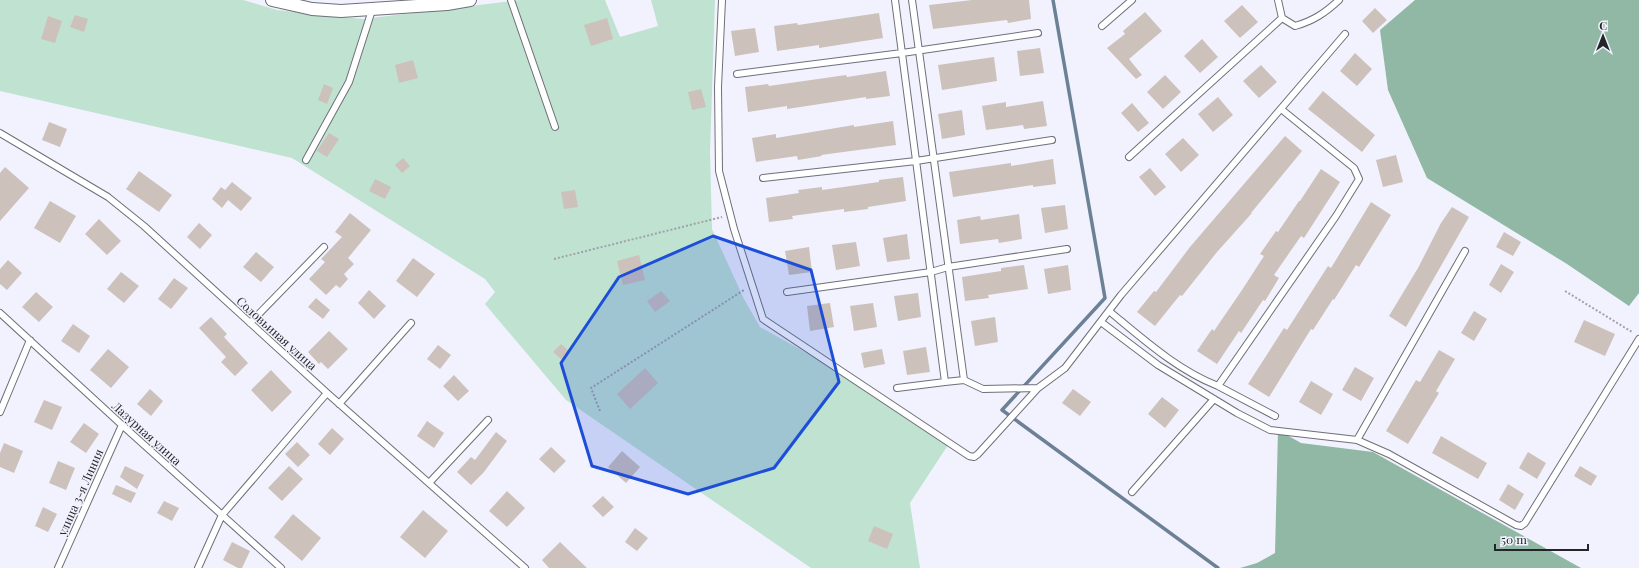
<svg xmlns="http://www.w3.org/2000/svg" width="1639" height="568" viewBox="0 0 1639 568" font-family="'Playfair Display',serif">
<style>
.green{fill:#c0e2d1}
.forest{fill:#90b8a4}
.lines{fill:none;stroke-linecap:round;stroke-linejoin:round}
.stream{stroke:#6d8196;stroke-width:3.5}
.building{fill:#cdc1bc}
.lane-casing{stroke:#6e6f79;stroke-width:8}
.street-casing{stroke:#6e6f79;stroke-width:14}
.path{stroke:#a0a1aa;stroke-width:2;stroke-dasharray:2 2;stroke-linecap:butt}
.lane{stroke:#fff;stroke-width:6}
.street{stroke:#fff;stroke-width:12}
.marked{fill:#1d4ed8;fill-opacity:0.2;stroke:#1d4ed8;stroke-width:3;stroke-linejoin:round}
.labels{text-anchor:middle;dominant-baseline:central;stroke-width:3;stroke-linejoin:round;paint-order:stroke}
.street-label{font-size:12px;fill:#242529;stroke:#f1f2fd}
</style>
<rect width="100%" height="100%" fill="#f1f2fd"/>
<path class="green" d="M0,0H243L277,10L363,19L520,0H605L620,37L658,26L651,0H715L710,152L712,229L744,299L760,327L860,383L948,445L910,503L920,568H811L566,400L485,304L495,292L485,279L292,158L0,91Z"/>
<path class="forest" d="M1415,0H1639V293L1629,306L1567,264L1427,178L1388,90L1380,30Z
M1278,430L1301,443L1373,452L1581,568H1240L1257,563L1275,553Z"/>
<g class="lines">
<path class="stream" d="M1053,0L1105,298L1002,410L1218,568"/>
</g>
<path class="building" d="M972,0H1029L1031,19L1008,23L1007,20L933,29L929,5Z
M1242,5L1258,22L1240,38L1224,21Z
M1375,8L1387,20L1373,33L1362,21Z
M1145,12L1162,31L1129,59L1142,75L1136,79L1107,48L1125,34L1123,31Z
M879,13L883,38L819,48V45L777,51L774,26L797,23L798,25Z
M75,15L88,19L84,32L70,27Z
M48,16L62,21L55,43L41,39Z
M607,18L613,39L591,46L584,25Z
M755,28L759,52L735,56L731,31Z
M1202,39L1218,57L1200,73L1184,56Z
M1040,48L1044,73L1020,76L1017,51Z
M1355,53L1372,69L1357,86L1340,71Z
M994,57L997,81L942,90L938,65Z
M413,60L418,78L399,83L395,65Z
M1261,65L1277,82L1259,98L1243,81Z
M886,71L890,96L866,99V97L787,109V106L748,112L745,87L768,84L769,86L846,75L847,77Z
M1165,75L1181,92L1163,109L1147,92Z
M324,84L333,88L327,104L318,100Z
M701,89L706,107L692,110L688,92Z
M1323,91L1375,135L1362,152L1308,109Z
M1218,97L1233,115L1213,132L1198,114Z
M1043,101L1047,126L1024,129L1023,125L986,130L982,106L1006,102V107Z
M1132,103L1149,123L1138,132L1121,113Z
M962,110L965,135L942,139L938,114Z
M893,121L896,145L821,155L822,156L798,160L797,156L756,162L752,138L776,134V138L854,125V127Z
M49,122L67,129L60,147L42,140Z
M329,133L339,139L327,157L317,151Z
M1285,136L1302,151L1251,213H1252L1217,252L1182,296L1180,295L1155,326L1137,312L1154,291L1156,292L1190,247Z
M1183,138L1199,155L1181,172L1165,154Z
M1396,155L1403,182L1383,187L1376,160Z
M403,158L410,166L402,173L395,165Z
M1053,159L1056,184L1033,187V185L953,197L949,172L1011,163V166Z
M5,167L29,188L0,221V173Z
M1150,168L1166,187L1155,196L1139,177Z
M1321,169L1340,182L1304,238L1301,236L1274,275L1279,278L1265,301L1263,300L1241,333L1239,331L1217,364L1197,351L1212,329L1214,331L1242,290L1264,256L1260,254L1276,231L1278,232L1299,201H1300Z
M139,171L172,195L159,212L126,189Z
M903,177L906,201L868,207V209L844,212V209L792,216L793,219L769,222L766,198L799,193L798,190L822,187V190L879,182V180Z
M375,179L391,187L385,199L369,191Z
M232,182L252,198L241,211L228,200L222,208L212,199L221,187L225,190Z
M575,190L578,207L564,209L561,192Z
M50,201L76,216L60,243L34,228Z
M1371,202L1391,215L1359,267L1356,265L1334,300L1333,299L1313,330L1311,329L1269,397L1248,384L1284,328L1287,330L1328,266L1331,268Z
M1065,205L1068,229L1045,233L1041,208Z
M1452,207L1469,217L1406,327L1389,316L1418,268L1441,223Z
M350,213L371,230L348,258L354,264L344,274L348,279L340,288L336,285L326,295L309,279L325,262L321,259L342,237L335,232Z
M1019,214L1022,239L999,243L998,239L960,244L957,220L980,216L981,220Z
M99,219L121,241L107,255L85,234Z
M199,223L212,235L200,249L187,237Z
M1504,232L1521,242L1513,256L1496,247Z
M907,234L910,259L887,262L883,238Z
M856,242L860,266L836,270L832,245Z
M809,247L812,272L789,275L785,251Z
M256,252L274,267L261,282L243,267Z
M639,255L645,280L623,285L617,261Z
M413,258L435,274L417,297L396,281Z
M8,260L22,273L7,290L0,284V269Z
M1501,264L1514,272L1501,293L1489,285Z
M1024,265L1028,289L988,295L989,298L965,301L962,277L1001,271V268Z
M1068,265L1071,290L1048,294L1044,269Z
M121,272L139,286L124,303L107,289Z
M174,278L188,288L171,309L158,299Z
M369,290L386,306L374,319L358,303Z
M661,291L670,301L655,312L647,301Z
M36,292L53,307L39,322L22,307Z
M918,293L921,317L898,321L894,296Z
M316,298L330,310L323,319L308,307Z
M830,303L834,327L810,331L807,306Z
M873,303L877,327L854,331L850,306Z
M1474,311L1487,319L1474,341L1461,333Z
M211,317L227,334L224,337L248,363L235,376L221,362L226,357L199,328Z
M995,317L998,342L975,346L971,321Z
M1584,320L1615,334L1605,356L1574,342Z
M73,324L90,336L79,353L61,341Z
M329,331L348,349L328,369L321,362L319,364L308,352Z
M561,344L569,351L561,359L553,352Z
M438,345L451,355L440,369L427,359Z
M926,347L930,372L907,375L903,351Z
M108,349L129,367L111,388L90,370Z
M882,349L885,364L864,368L861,353Z
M1439,350L1455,359L1436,391L1439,393L1408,444L1386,431L1416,380L1420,382Z
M1355,367L1374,378L1361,401L1342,390Z
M645,368L658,383L630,409L617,394Z
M271,370L292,392L272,412L251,390Z
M454,375L469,391L458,401L443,386Z
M1311,381L1333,394L1321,415L1299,402Z
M150,389L163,401L151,416L137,404Z
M1073,389L1091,402L1080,416L1062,403Z
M1162,397L1179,410L1165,428L1148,414Z
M44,400L62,407L52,430L34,422Z
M427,421L444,433L434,448L417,436Z
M84,423L99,434L86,453L70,442Z
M332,428L344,439L330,455L318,444Z
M496,432L507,441L484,472L471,485L457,472L471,457L475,460Z
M1441,436L1487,463L1478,479L1432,453Z
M297,442L310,455L298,467L285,454Z
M4,443L23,451L14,473L0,467V453Z
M551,447L566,461L554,473L539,459Z
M622,451L640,467L626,483L608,467Z
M1528,452L1546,463L1537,479L1519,468Z
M58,461L75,468L66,490L49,483Z
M125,466L144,475L137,489L120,477Z
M289,466L303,479L282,501L268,488Z
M1580,466L1597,476L1591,486L1574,476Z
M1508,484L1524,494L1515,510L1499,500Z
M116,485L136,493L131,503L112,494Z
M507,491L525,508L507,527L489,511Z
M603,496L614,507L603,517L592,506Z
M164,501L179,508L172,521L157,513Z
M43,507L57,514L48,532L35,526Z
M423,510L448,531L425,558L400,537Z
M293,514L321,538L302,561L274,537Z
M874,526L893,534L887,549L868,541Z
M635,528L648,538L637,551L625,542Z
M232,542L250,551L242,568H238L223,560Z
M560,542L587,568H549L542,560Z"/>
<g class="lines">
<g class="lane-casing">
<path id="lane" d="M511,0L555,127
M722,0L718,87L719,171L734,229L763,319L969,456L974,457L978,454L1038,388
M895,0L945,382L964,380L912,0
M1282,18L1295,26C1313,21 1325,13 1339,0
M1102,26L1132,0
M737,74L902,53L1038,33
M0,133L108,197L144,226L327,393L525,568
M1129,157L1282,18L1278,0
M306,160L349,82L372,10
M763,178L916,161L1052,140
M787,292L931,272L948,267L1067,249
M1109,311C1143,339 1177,370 1218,386L1336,216L1359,179L1354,168L1281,109
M0,313L122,425L281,568
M1101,322L1158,365L1237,413L1270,430L1357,440L1389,454L1516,525L1521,526L1525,523L1639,339
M250,323L324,247
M964,380L983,389L1038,388L1065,368L1121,295L1345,34
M1218,386L1275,416
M897,388L945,382
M339,404L411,323
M0,412L30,340
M1357,440L1465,251
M429,483L488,420
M1132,492L1214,399
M58,568L122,425
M198,568L222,515L327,393"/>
</g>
<g class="street-casing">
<path id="street" d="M272,0L312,9L341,11L447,4L470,0"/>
</g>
<path class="path" d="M554,259L722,217
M1565,291L1632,332
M600,411L591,388L744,290"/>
<use href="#lane" class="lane"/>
<use href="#street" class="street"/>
</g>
<path class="marked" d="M713,236L811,270L839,382L774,468L688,494L592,466L561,363L619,277Z"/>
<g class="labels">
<g class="street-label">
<text transform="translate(277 333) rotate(42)">Соловьиная улица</text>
<text transform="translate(147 433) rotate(42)">Лазурная улица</text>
<text transform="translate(80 492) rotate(-66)">улица 3-я Линия</text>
</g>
</g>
<g transform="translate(1603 36)" stroke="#f1f2fd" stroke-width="3" paint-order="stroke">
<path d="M0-3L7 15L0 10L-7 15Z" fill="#242529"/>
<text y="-6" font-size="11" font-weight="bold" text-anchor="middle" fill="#242529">С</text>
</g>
<path d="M1495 544v6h93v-6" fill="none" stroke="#242529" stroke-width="2"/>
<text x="1501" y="544" font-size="12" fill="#242529" stroke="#f1f2fd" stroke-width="3" paint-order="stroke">50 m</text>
</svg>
